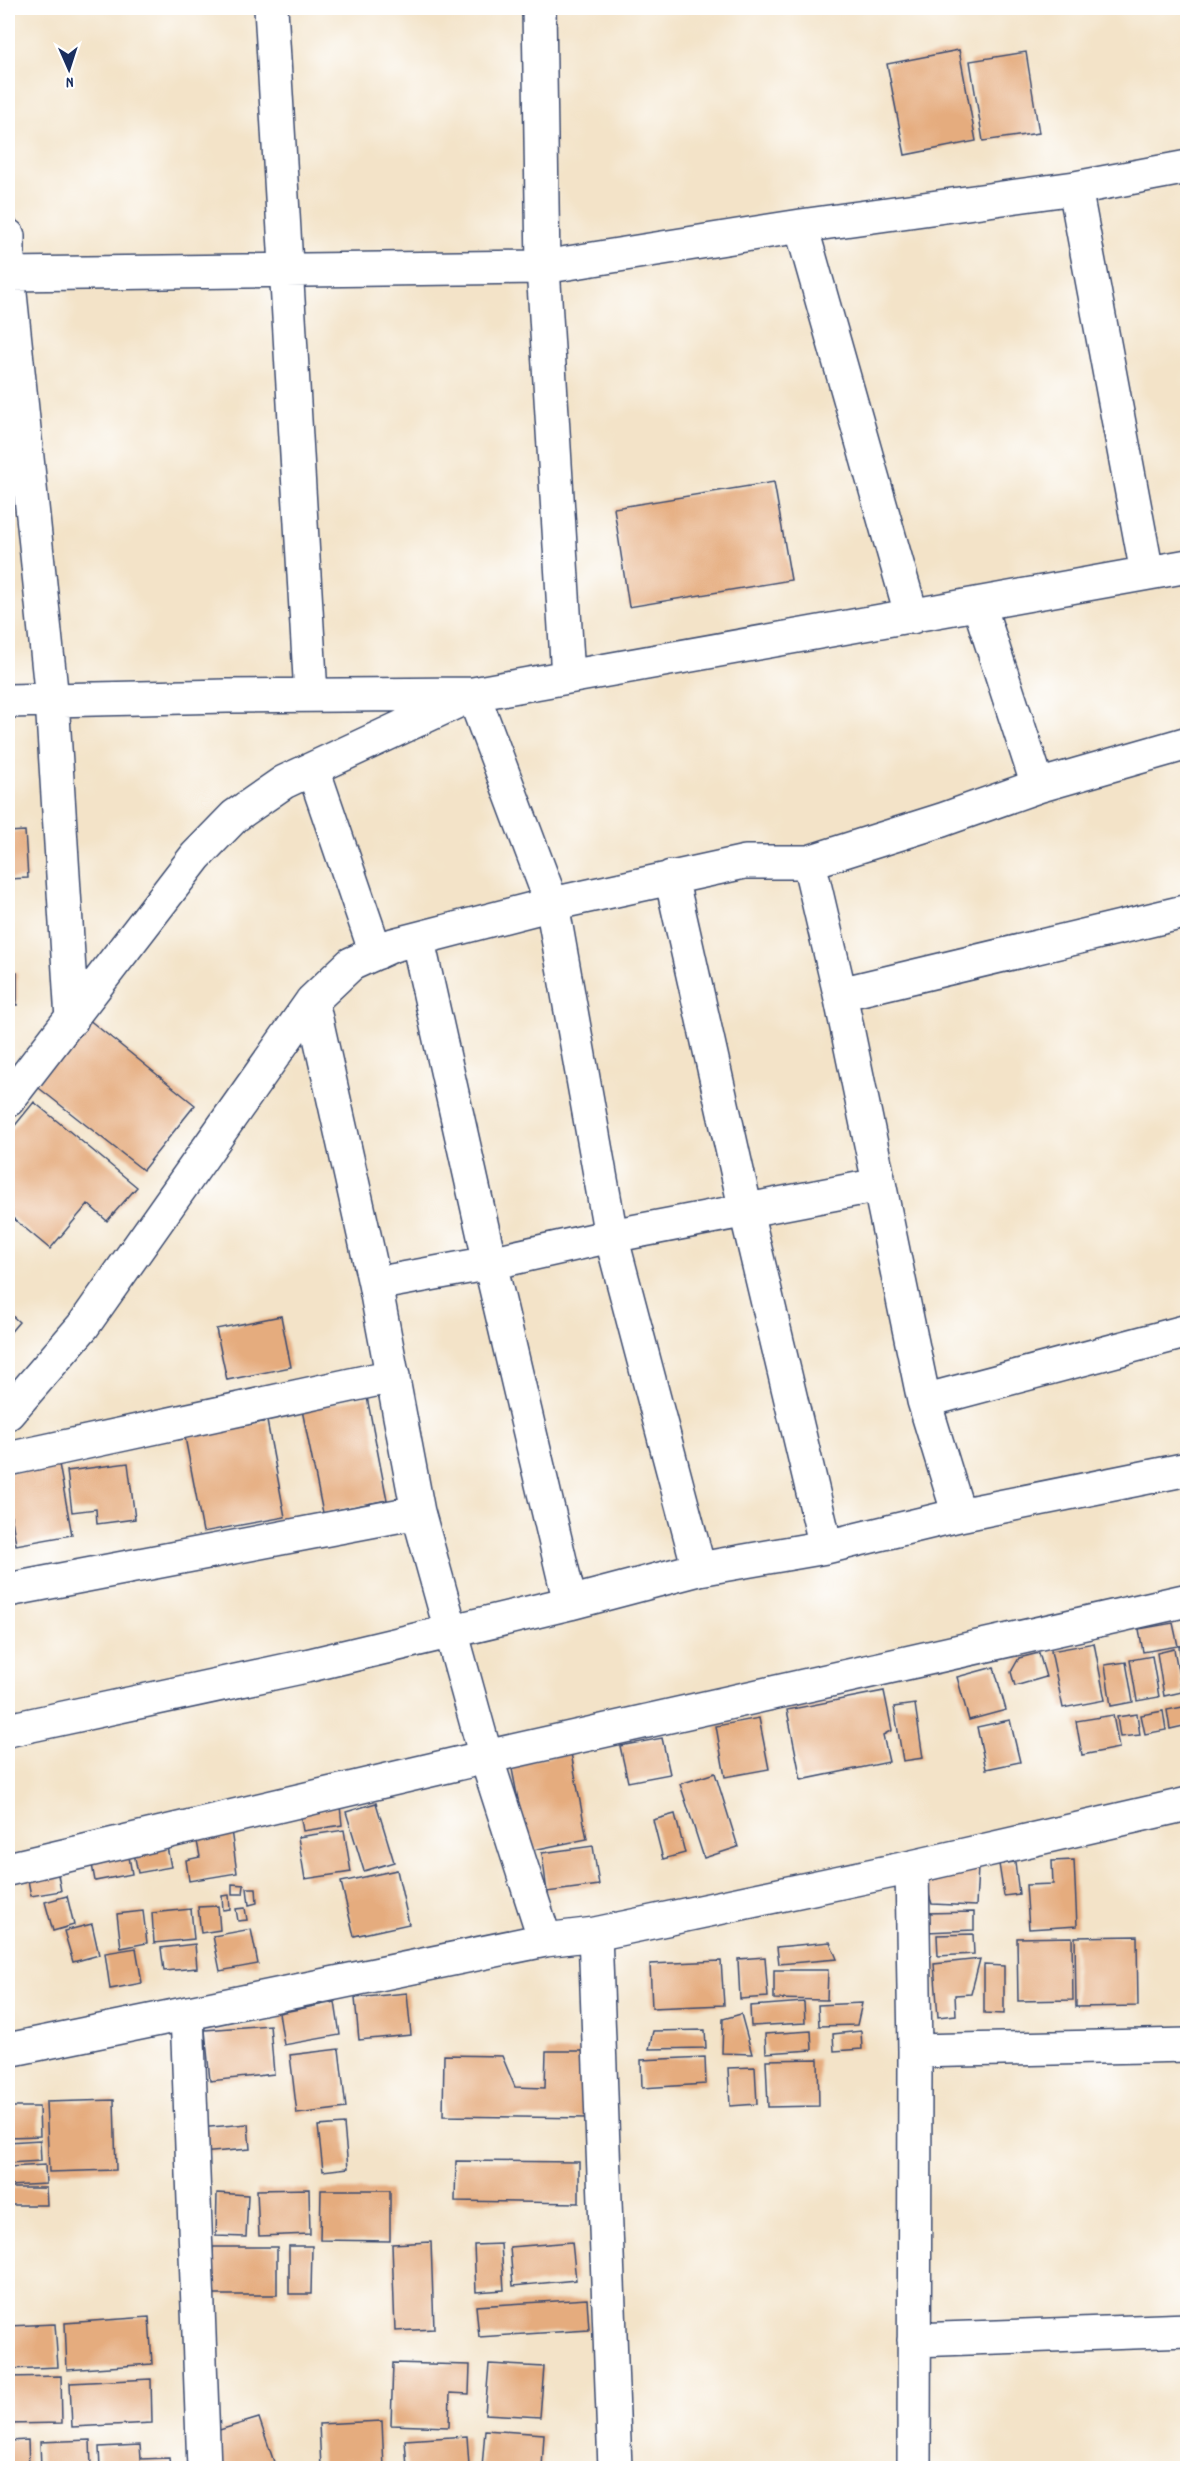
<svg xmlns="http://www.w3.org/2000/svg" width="1195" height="2476" viewBox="0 0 1195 2476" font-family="Dekko,sans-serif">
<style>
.building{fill:#e5ac7e}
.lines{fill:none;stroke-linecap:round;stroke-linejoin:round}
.minor-casing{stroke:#3b4a6e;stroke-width:36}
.minor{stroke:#fff;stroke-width:33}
</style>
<rect width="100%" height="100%" fill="#fff"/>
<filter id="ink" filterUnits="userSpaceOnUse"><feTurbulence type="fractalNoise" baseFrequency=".0167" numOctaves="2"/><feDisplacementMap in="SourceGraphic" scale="12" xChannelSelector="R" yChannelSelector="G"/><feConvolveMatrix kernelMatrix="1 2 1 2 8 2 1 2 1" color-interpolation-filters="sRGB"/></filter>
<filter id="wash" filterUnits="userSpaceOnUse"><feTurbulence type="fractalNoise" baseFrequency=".008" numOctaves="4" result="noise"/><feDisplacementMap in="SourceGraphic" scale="24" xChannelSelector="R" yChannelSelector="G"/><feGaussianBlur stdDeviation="1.35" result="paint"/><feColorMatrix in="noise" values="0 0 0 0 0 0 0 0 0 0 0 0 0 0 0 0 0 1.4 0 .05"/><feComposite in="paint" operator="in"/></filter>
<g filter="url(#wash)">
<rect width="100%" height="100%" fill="#f3e3c8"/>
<g id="blocks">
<path class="building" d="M959,50L976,141L905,155L887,64Z
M1026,52L1039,133L983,141L970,61Z
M774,482L791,580L629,607L614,508Z
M25,831L28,878L8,879V832Z
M8,972H17V1005H8Z
M88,1019L195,1105L143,1170L35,1085Z
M34,1102L137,1187L107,1221L88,1204L50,1249L8,1214V1134Z
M8,1312L19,1322L8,1335Z
M281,1316L291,1367L227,1380L216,1329Z
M367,1397L387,1500L323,1513L302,1410Z
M267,1421L285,1517L203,1532L185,1437Z
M128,1463L135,1519L97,1524L96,1509L72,1512L67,1471Z
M59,1464L72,1535L16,1545L8,1494V1473Z
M1173,1623L1178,1646L1143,1652L1139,1629Z
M1094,1643L1105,1700L1063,1708L1051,1651Z
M1188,1645V1694H1185L1179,1646Z
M1174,1649L1182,1692L1164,1696L1157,1653Z
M1039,1653L1046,1677L1015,1686L1011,1672L1019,1658Z
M1152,1656L1159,1697L1137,1701L1130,1660Z
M1126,1662L1133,1702L1111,1706L1105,1665Z
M994,1667L1006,1710L969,1720L957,1677Z
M884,1691L892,1730L883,1735L889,1762L801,1780L787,1710Z
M915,1704L923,1758L903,1761L894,1707Z
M1188,1706V1725L1170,1729L1167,1710Z
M1163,1711L1166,1730L1145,1734L1141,1715Z
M1137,1714L1140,1735L1120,1737L1117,1717Z
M1113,1715L1119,1748L1082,1755L1076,1721Z
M759,1718L769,1769L725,1777L716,1726Z
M1010,1720L1020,1762L986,1769L977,1727Z
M662,1738L670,1774L628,1782L620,1746Z
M571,1753L587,1839L528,1851L511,1764Z
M715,1773L738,1847L704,1858L680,1784Z
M376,1803L394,1862L364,1871L346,1812Z
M340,1806L342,1825L303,1831L300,1813Z
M675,1814L685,1853L663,1859L653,1820Z
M231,1830L237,1873L189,1881L186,1860L200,1857L196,1836Z
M344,1830L351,1872L305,1879L298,1837Z
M593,1846L599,1885L547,1892L542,1853Z
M167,1847L171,1867L138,1873L134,1853Z
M128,1851L132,1874L95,1881L91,1859Z
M1074,1860L1077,1926L1029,1929L1026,1885L1053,1884L1052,1861Z
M1015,1862L1019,1894L1004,1896L999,1864Z
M56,1864L61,1891L31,1896L26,1870Z
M978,1867L976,1906L932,1904L925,1882Z
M397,1870L409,1924L354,1936L341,1882Z
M232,1884L244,1885L243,1894H232Z
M247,1888H256L257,1903L249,1905Z
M229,1895L230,1909L223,1910L222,1896Z
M67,1896L74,1925L53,1931L45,1902Z
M218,1906L220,1930L201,1933L198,1907Z
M245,1908L247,1920L238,1921L236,1909Z
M191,1909L194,1939L154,1943L152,1913Z
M143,1911L147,1943L121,1948L117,1914Z
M974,1912V1930L926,1932L925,1913Z
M92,1924L99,1955L73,1962L64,1931Z
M251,1929L258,1964L220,1971L213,1936Z
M973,1934L974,1954L938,1956L937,1935Z
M1137,1936L1138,2006L1076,2007L1075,1937Z
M1072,1937L1073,2000L1018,2001L1017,1938Z
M830,1942L837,1959L779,1964L777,1947Z
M195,1944L197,1968L164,1971L161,1948Z
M136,1948L142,1983L110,1989L105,1953Z
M765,1957L768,1997L740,1999L738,1959Z
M980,1959L971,1994L955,1995L956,2015L938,2017L934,1964Z
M721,1961L724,2005L652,2008L650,1964Z
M984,1965L1004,1966V2014L984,2013Z
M774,1970H828L827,2000L774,1999Z
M407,1993L411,2035L359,2040L355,1998Z
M335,2002L340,2035L284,2045L279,2013Z
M804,2002L805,2023L751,2026L750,2006Z
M862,2003L857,2025L819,2026L818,2005Z
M741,2014L752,2054L722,2053L723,2019Z
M270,2025L274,2074L210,2081L205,2030Z
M705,2030L706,2048L649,2049L653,2031Z
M811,2031L812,2050L766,2053L765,2034Z
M861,2031L862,2049L834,2051L833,2034Z
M339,2049L346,2108L297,2114L290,2055Z
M546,2051H589L588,2118L443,2116L444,2055L502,2056L515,2087L545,2088Z
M705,2057L706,2084L642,2088L641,2060Z
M818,2059L819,2106L768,2107L766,2060Z
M755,2067L757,2104L730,2106L728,2068Z
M114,2100L116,2170L49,2172L46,2102Z
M8,2107H39L40,2136L8,2137Z
M248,2124L250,2149L199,2153L197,2128Z
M344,2124L348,2168L323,2171L318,2126Z
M40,2140L41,2161L8,2163V2142Z
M456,2161L579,2162V2203L455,2201Z
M45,2165L46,2184L8,2186V2167Z
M9,2188H46L47,2205H9Z
M309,2189L310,2234L259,2236L257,2190Z
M321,2190H390V2241L320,2240Z
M217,2193L248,2195L246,2237L216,2236Z
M431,2242L434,2329L395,2331L392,2244Z
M572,2242L576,2280L513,2286L510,2247Z
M501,2244L504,2290L476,2292L474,2245Z
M289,2246H312L311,2294H289Z
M213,2247H277V2295H213Z
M587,2299L589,2330L479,2337L476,2306Z
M149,2317L152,2364L67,2370L65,2323Z
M55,2324L58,2367L8,2369V2326Z
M393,2363L470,2365L469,2394L450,2393L449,2427L391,2425Z
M489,2364L544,2367L540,2417L485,2414Z
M61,2376L62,2423L8,2424V2377Z
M151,2379L152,2423L72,2427L70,2383Z
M259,2418L276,2468H215L216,2431Z
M382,2421L384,2468H321L319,2424Z
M485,2430L544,2434L542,2468H482Z
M467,2436L469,2466L407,2468L405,2440Z
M28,2440L29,2468H8V2441Z
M90,2440L91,2468H41L40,2442Z
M140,2445L141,2459L169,2458L170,2468H100L99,2447Z"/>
</g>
</g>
<g filter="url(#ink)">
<use href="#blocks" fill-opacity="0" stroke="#3b4a6e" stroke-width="1.5"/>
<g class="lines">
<g class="minor-casing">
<path id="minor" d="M271,8L311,695
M539,8L543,267L568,677
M1075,188L1147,573
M801,226L912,617
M8,236V274L52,700L72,1019
M8,274L543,267L801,226L1075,188L1188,167
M979,605L1038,786
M8,701L227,696L473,694L552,904L611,1236L699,1569
M313,769L376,953
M809,862L840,994L924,1401L959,1515
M671,877L746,1211L826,1547
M418,941L490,1263L570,1603
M840,994L1188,911
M8,1100L196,856L235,816L284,782L473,694L1188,566
M375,1284L490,1263L611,1236L879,1185
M924,1401L1188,1331
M8,1413L83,1326L312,1001
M8,1459L393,1376
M8,1590L418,1512
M8,1730L306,1666L570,1603L699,1569L826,1547L959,1515L1188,1469
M912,1867L915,2051L914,2468
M8,1869L486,1757L1188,1600
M595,1934L615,2468
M545,1940L486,1757L418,1512L375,1284L312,1001L351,964L393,945L552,904L745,862H809L942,820L1038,786L1188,743
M187,2013L204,2468
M8,2050L545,1940L595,1934L912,1867L1188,1804
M915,2051L1188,2045
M914,2340L1188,2330"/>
</g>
<use href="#minor" class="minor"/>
</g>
</g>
<rect width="1195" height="2476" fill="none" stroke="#fff" stroke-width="30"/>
<g transform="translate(69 69) rotate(177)" stroke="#ffffff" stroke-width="4.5" paint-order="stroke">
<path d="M0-4.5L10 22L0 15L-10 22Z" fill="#1b2f5e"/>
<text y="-9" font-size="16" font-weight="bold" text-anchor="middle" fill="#1b2f5e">N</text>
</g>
</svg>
